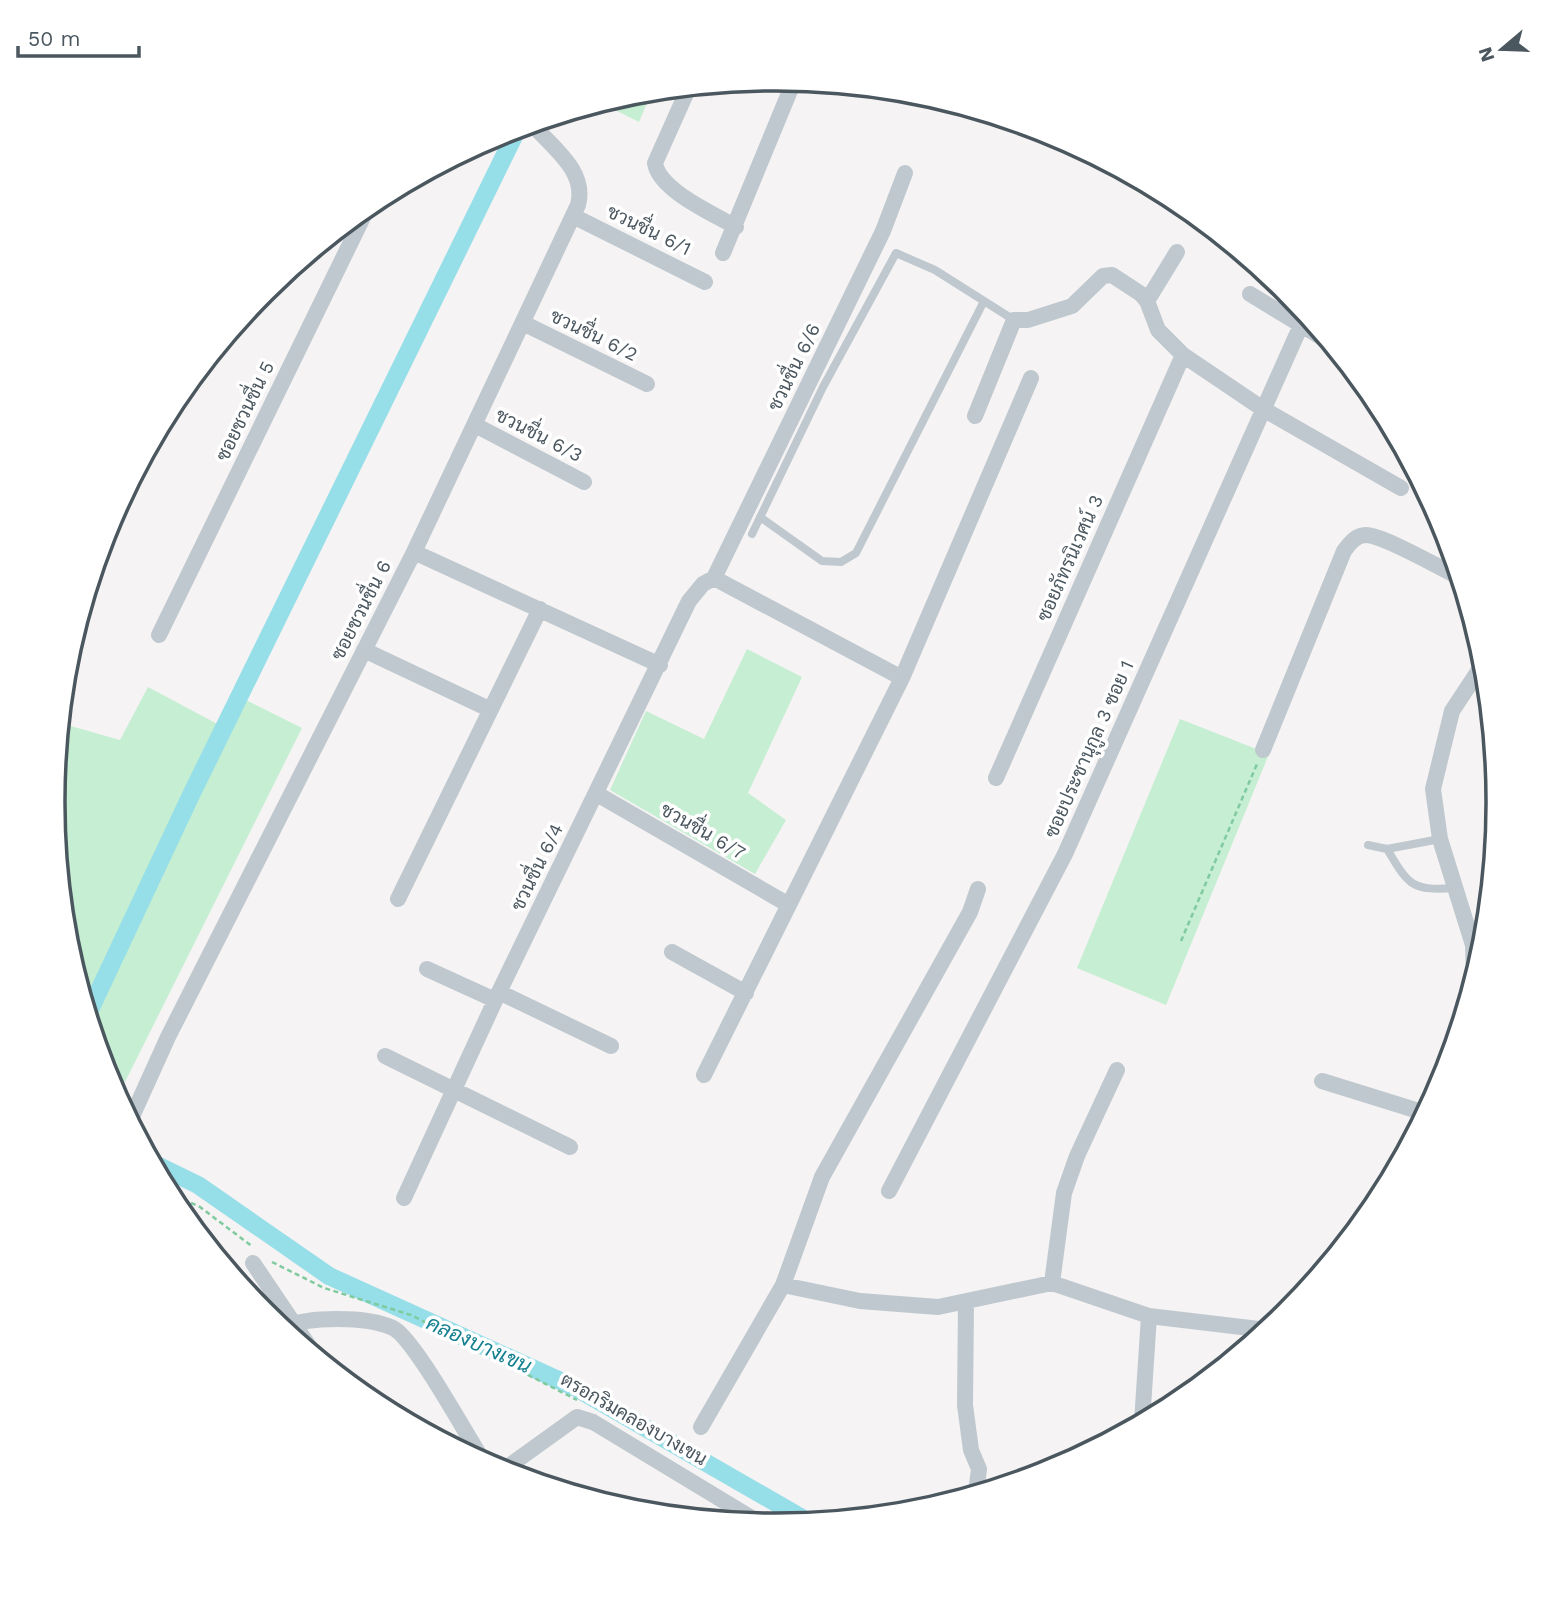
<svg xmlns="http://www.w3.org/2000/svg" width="1551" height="1604" viewBox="0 0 1551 1604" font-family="'Work Sans',Sarabun,sans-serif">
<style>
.green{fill:#c5eed2}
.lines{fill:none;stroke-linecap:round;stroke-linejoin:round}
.canal{stroke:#96dee8;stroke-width:18}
.path{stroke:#7fca9f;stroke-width:2.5;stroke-dasharray:5 3.5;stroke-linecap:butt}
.lane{stroke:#bfc8ce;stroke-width:8}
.street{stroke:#bfc8ce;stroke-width:16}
.labels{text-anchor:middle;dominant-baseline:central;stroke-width:7;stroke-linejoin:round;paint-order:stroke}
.street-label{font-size:19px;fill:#4b575f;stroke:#fff}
.water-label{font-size:21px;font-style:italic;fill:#158190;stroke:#fff}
.rim{fill:none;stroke:#4b575f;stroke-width:3.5}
</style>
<rect width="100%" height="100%" fill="#f5f3f3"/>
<path class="green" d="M652,91L639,122L601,103Z
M747,649L802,677L748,793L786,820L755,874L610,790L646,711L704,739Z
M148,687L221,726L232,693L302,728L125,1082L106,1074L66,943L53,802L60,723L120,740Z
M1180,719L1269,754L1166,1005L1077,968Z"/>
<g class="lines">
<path class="canal" d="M88,1014L191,795L518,128
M153,1163L198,1185L329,1276L576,1388L809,1522"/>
<path class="path" d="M1181,941L1257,764
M168,1192L200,1207L253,1247
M272,1262L324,1288L411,1315L577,1400
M766,1512L786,1524"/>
<path class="lane" d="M760,517L822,561L841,562L856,553L983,303
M752,534L823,387L896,253L935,270L1014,320
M1368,845L1387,849L1440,839
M1387,849C1409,886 1412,891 1455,888"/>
<path class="street" d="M689,87L655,163C659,190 712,213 736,227
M573,216L705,282
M723,253L794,81
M1250,294L1329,342
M1147,301L1177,252
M523,323L647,384
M975,416L1014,320H1028L1072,306L1103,276L1112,275L1141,294L1147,301L1158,330L1183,355L1263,409L1401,488
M475,425L584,482
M414,552L660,665
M714,578L883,231L905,173
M714,578L902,678
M159,635L369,205
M364,650L489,709
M1263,750L1344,551C1350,543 1356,535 1366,535C1383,535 1440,568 1459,577
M996,778L1183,355
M597,794L789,905
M398,899L540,609
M672,952L746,993
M427,969L495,1000
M1474,977L1473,945L1440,839L1433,789L1452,711L1485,661
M499,992L611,1046
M385,1056L570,1147
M704,1075L902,678L1031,378
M1322,1081L1425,1113
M130,1121L168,1037L414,552L578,205C587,171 553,148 532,124
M889,1191L1065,854L1306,314
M404,1198L499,992L689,601L703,584L714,578
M253,1263L315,1355
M1052,1283L1064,1193L1077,1156L1117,1070
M783,1285L860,1301L938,1307L1052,1283L1149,1316L1267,1330
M966,1302L965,1405L971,1450L979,1469L976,1493
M282,1328C308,1316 367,1316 393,1328C414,1338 468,1438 484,1462
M1142,1422L1149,1316
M701,1427L783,1285L822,1177L970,912L978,889
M502,1471L577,1417L593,1422L750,1517"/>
</g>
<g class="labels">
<g class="street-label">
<text transform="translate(649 230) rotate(26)">ชวนชื่น 6/1</text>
<text transform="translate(594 335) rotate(26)">ชวนชื่น 6/2</text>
<text transform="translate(794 367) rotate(-64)">ชวนชื่น 6/6</text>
<text transform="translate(245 411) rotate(-64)">ซอยชวนชื่น 5</text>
<text transform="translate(539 435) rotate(27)">ชวนชื่น 6/3</text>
<text transform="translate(1070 558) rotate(-66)">ซอยภัทรนิเวศน์ 3</text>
<text transform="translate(361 610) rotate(-63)">ซอยชวนชื่น 6</text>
<text transform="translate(1089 749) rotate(-66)">ซอยประชานุกูล 3 ซอย 1</text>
<text transform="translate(703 831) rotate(30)">ชวนชื่น 6/7</text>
<text transform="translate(537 867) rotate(-64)">ชวนชื่น 6/4</text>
<text transform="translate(634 1419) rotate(30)">ตรอกริมคลองบางเขน</text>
</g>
<g class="water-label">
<text transform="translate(479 1344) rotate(24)">คลองบางเขน</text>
</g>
</g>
<path d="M0 0H1551V1604H0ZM775 91H776A710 710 0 0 1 1486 801V803A710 710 0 0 1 776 1513H775A710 710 0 0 1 65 803V801A710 710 0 0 1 775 91Z" fill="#fff" fill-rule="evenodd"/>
<path class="rim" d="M775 91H776A710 710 0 0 1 1486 801V803A710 710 0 0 1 776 1513H775A710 710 0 0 1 65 803V801A710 710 0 0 1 775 91Z"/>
<g transform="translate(1502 49) rotate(251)" stroke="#ffffff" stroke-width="5" paint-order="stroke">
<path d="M0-5L12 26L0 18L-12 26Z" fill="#4b575f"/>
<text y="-10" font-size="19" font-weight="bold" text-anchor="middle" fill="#4b575f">N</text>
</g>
<path d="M18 46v10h121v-10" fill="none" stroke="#4b575f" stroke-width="3.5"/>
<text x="28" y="46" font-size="21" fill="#4b575f" stroke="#ffffff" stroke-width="5" paint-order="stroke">50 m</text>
</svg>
